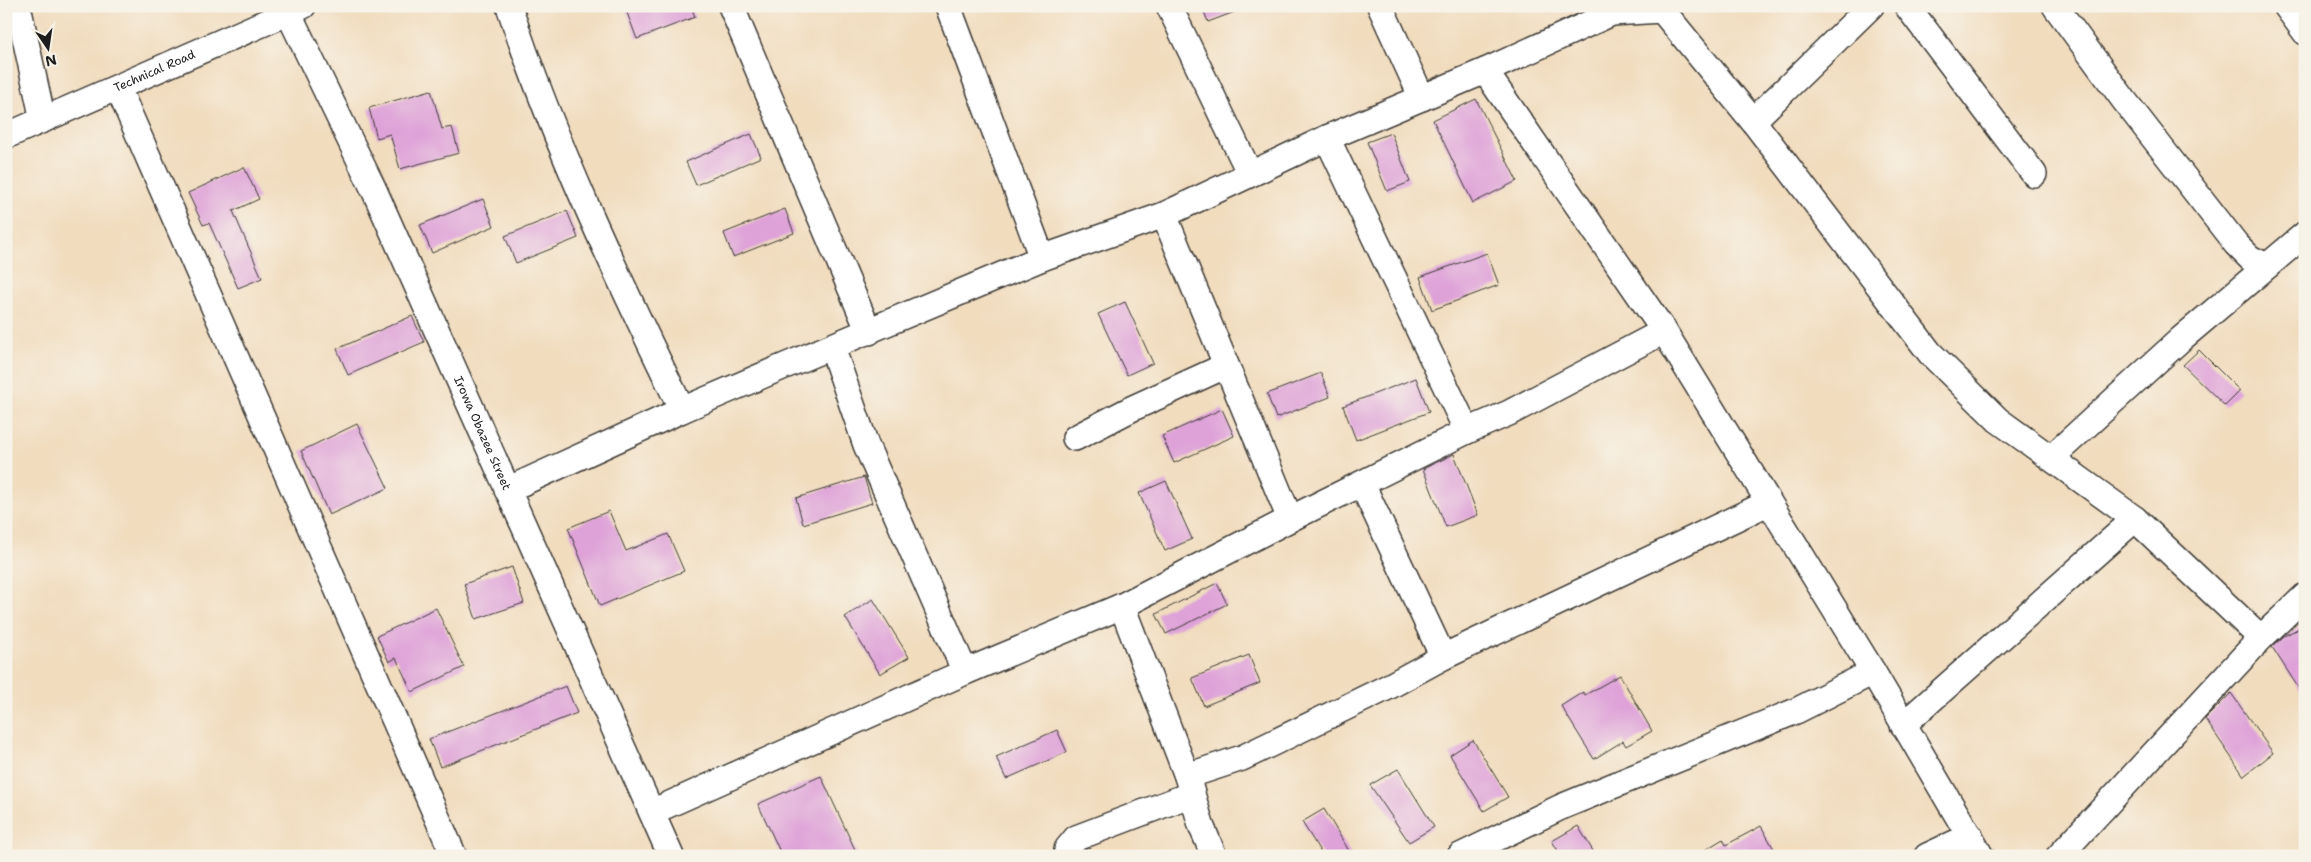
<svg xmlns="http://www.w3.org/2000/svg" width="2311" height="862" viewBox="0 0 2311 862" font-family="'Shantell Sans',sans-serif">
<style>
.building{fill:#dea2d8}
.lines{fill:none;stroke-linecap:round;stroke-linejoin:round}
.minor-casing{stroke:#3c3934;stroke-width:28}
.minor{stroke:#fff;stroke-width:25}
.labels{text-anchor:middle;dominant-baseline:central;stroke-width:4;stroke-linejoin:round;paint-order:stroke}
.street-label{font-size:12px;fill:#1c1c1c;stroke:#f7f3e8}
</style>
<rect width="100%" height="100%" fill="#f7f3e8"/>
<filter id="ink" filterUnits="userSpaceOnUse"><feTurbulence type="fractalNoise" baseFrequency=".02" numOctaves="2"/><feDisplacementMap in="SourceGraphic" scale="10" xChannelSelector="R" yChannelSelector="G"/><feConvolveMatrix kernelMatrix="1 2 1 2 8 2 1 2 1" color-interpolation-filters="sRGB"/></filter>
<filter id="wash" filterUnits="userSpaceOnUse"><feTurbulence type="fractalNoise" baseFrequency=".0096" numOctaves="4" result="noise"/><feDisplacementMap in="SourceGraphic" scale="20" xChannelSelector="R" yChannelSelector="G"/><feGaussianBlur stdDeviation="1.12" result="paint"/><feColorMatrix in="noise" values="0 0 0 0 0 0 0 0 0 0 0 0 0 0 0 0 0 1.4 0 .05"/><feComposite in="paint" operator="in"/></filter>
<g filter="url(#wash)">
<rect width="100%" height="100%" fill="#f1dcbe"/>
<g id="blocks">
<path class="building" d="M636,6H691L695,17L637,39L626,10Z
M1202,6H1245V8L1208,22Z
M431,90L442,129L452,127L459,153L400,169L390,134L377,138L369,108Z
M1476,99L1517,181L1473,203L1433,120Z
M1391,133L1410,182L1387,191L1367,142Z
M751,134L761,157L696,185L686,162Z
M244,167L259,199L233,211L262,278L238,288L209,223L203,225L188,193Z
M483,199L494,226L432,253L420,225Z
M785,209L794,233L733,257L724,233Z
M567,211L578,238L516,263L505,236Z
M1487,253L1499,285L1432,310L1420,277Z
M1125,302L1153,363L1127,375L1098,314Z
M412,316L424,342L348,375L337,349Z
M2199,350L2240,391L2225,406L2183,365Z
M1321,373L1330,397L1276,418L1267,394Z
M1416,378L1429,412L1356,440L1343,406Z
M1222,409L1234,436L1174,463L1162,436Z
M357,424L388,488L329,515L301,451Z
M1454,454L1478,515L1446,527L1423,469Z
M864,477L872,503L803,524L796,498Z
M1166,481L1192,539L1165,551L1139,493Z
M609,511L626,551L668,534L684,571L600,606L568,528Z
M512,567L524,603L476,619L464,584Z
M1217,583L1227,604L1166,634L1156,614Z
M873,599L909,657L880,674L845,617Z
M436,608L464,667L412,692L396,658L389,662L377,636Z
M2305,625V698L2272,647L2284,636Z
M1249,655L1260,683L1204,706L1192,678Z
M1620,675L1652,731L1626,746L1623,741L1594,759L1561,706L1583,692L1585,695Z
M566,686L577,713L440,767L429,739Z
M2231,693L2273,753L2244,776L2205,719Z
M1057,730L1067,752L1006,779L996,757Z
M1473,740L1508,797L1484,811L1450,755Z
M1398,769L1434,827L1409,842L1370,785Z
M821,776L858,856H782L758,804Z
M1324,809L1352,856H1323L1302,822Z
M1578,826L1596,856H1561L1552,841Z
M1761,826L1778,856H1695L1723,839L1726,845Z"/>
</g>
</g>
<g filter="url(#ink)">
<use href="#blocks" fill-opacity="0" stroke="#3c3934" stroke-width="1"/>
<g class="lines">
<g class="minor-casing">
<g id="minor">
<path d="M18,6L43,120"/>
<path d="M509,6C555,146 618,278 682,410"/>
<path d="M731,6L869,332"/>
<path d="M948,6L1042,258"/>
<path d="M1169,6L1250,174"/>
<path d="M1380,6L1422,98"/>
<path d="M1907,6L2034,174"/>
<path d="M2055,6L2124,100L2236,244L2250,258L2267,266"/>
<path d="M2286,6L2305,32"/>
<path id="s1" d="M288,12L375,192L671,856"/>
<path d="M1485,71L1664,331L1873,672L1981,856"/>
<path d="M118,88L454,856"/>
<path d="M1753,121L1871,6"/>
<path id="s2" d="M6,136L303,6"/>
<path d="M1327,138L1467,431"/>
<path d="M1164,215L1290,519"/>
<path d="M832,347L866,445L965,672"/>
<path d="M1075,438L1133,408L1225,366"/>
<path d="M2052,457L2181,339L2305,234"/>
<path d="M1362,484L1443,657"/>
<path d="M507,490L682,410L780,368L1042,258L1164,215L1327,138L1485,71L1612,13L1662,10L1753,121L1930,353L1998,420L2135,519L2261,638"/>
<path d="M1122,606L1187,776L1201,825L1214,856"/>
<path d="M1903,725L2135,519"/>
<path d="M1187,776L1242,758L1388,687L1443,657L1768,503"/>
<path d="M652,812L965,672L1122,606L1290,519L1467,431L1509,413L1664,331"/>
<path d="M1067,856V849L1076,838L1192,794"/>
<path d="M1460,856L1561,807L1796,711L1873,672"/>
<path d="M1927,856L1970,836"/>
<path d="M2059,856L2261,638L2305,596"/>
</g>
</g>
<use href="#minor" class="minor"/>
</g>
</g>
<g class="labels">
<g class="street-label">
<text stroke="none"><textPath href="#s2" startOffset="162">Technical Road</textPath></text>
<text stroke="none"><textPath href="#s1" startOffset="464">Irowa Obazee Street</textPath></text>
</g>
</g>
<rect width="2311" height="862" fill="none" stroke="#f7f3e8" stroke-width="25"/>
<g transform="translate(48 48) rotate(167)" stroke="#f7f3e8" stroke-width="4" paint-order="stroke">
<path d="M0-4L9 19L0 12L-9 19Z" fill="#1c1c1c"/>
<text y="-8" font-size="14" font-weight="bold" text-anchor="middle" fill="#1c1c1c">N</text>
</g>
</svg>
